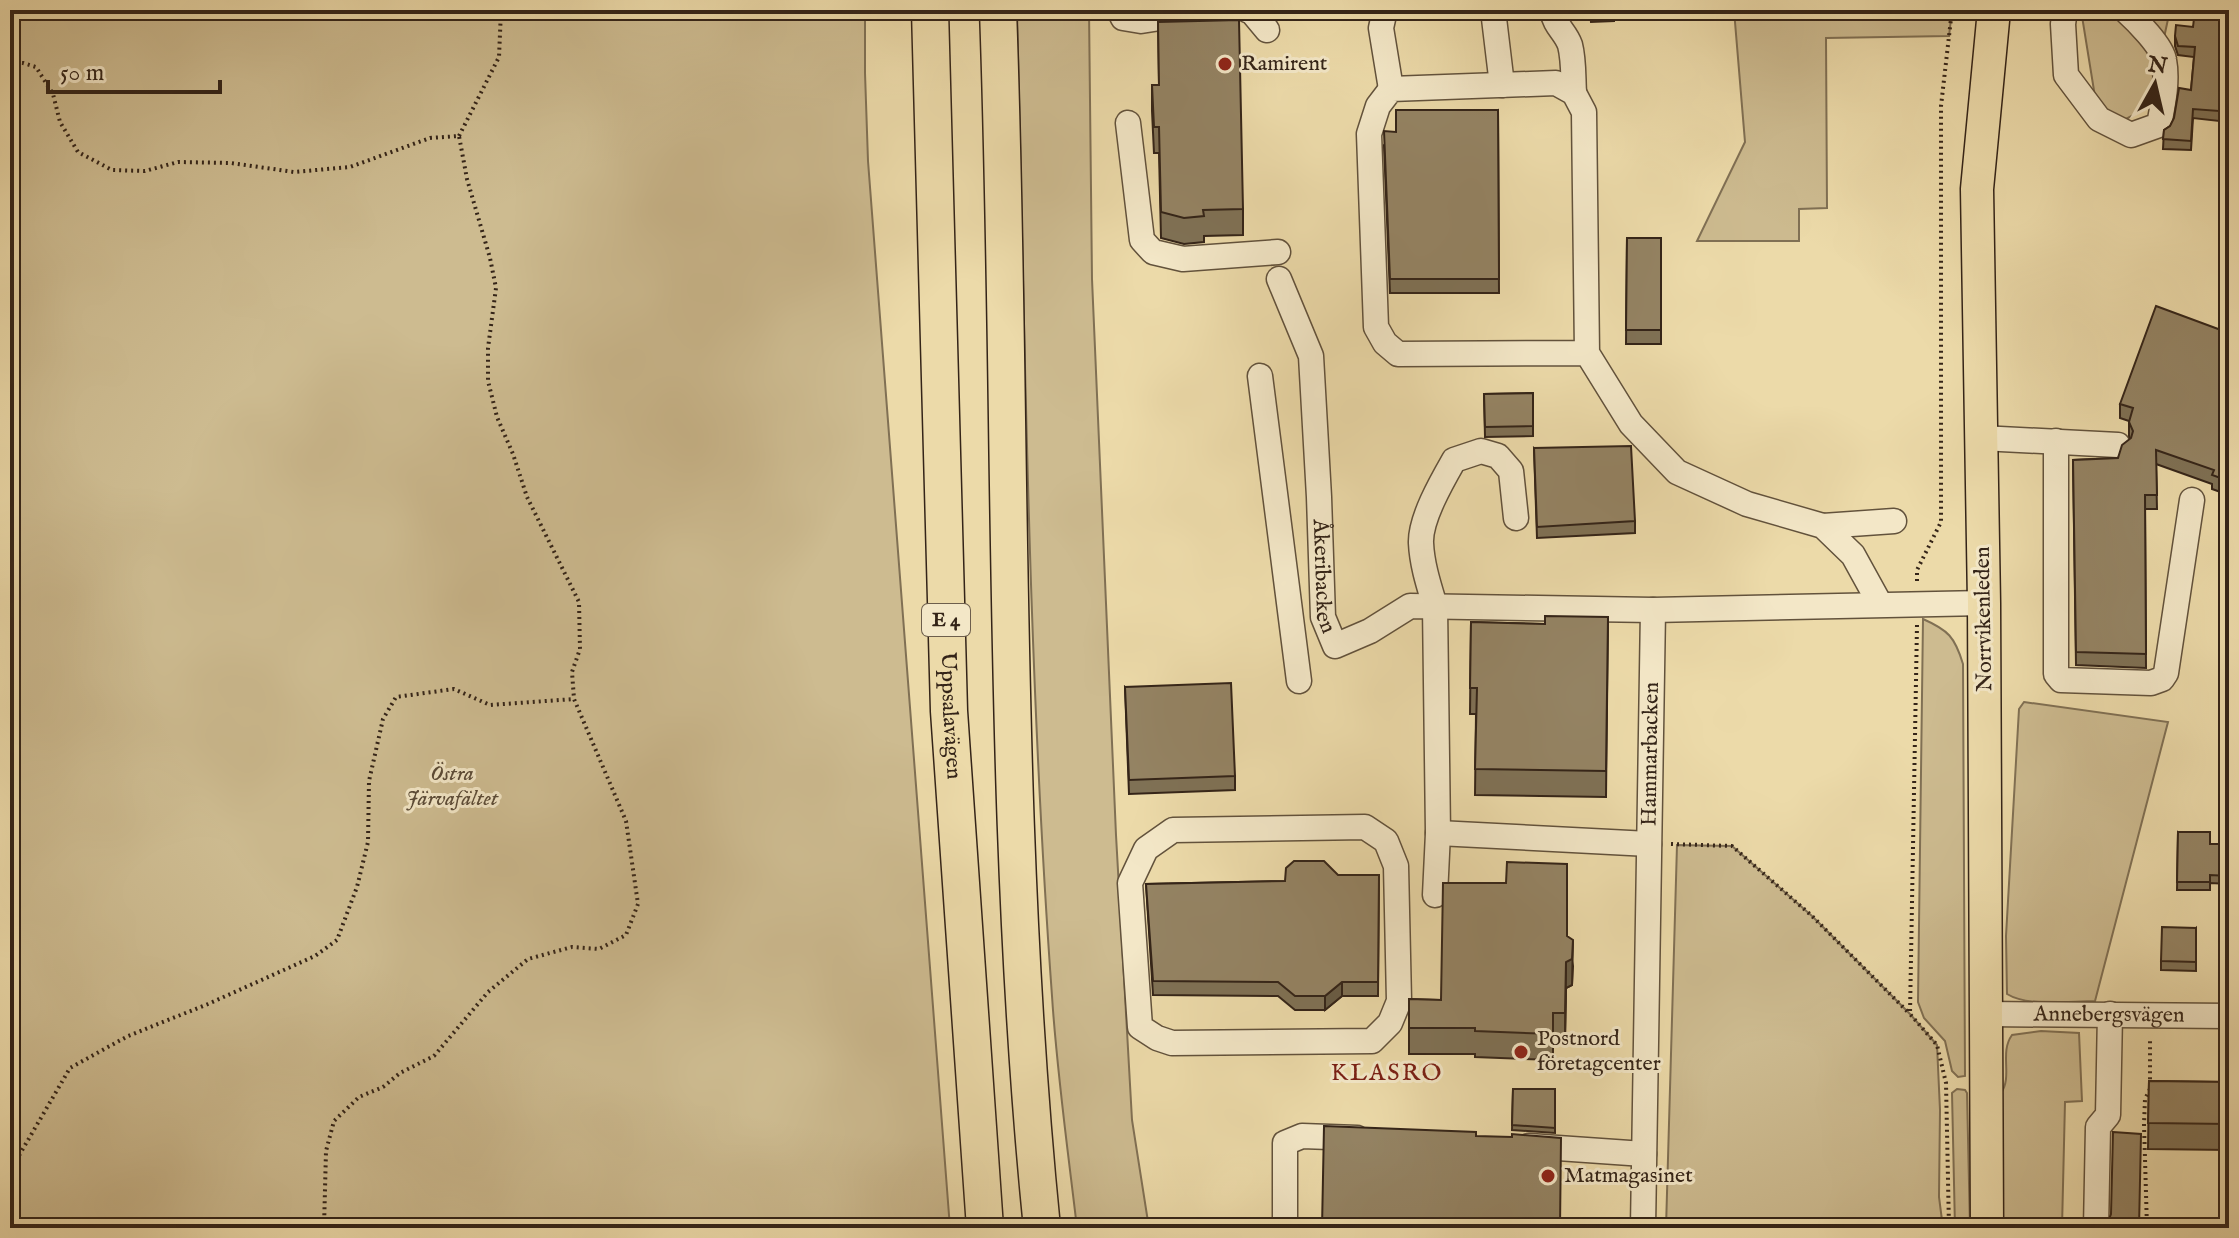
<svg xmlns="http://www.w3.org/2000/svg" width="2239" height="1238" viewBox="0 0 2239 1238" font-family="'IM FELL English',serif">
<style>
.green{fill:#cdbb90;stroke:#807054;stroke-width:2}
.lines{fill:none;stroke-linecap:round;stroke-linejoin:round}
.minor-casing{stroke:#62523c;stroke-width:27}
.major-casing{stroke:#342418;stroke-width:35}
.highway-casing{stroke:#342418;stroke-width:39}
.path{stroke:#342418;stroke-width:4;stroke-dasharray:2 4;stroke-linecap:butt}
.minor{stroke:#f3e7c7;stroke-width:24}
.major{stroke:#ecdaa9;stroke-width:32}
.highway{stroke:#ecdaa9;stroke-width:36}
.wall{fill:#7f7155;stroke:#342418;stroke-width:2}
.shaded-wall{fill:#685c45;stroke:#342418;stroke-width:2}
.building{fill:#948363;stroke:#342418;stroke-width:2}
.poi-dot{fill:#8f2418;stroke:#f3e7c7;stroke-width:3}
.labels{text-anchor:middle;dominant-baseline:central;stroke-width:6;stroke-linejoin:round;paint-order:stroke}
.shield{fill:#f3e7c7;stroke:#6d5e4c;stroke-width:2}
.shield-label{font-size:20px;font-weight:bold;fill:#342418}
.poi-label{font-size:22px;fill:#342418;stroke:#f3e7c7;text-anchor:start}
.street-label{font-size:22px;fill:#342418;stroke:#f3e7c7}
.park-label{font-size:22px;font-style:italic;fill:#5a4a36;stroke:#f3e7c7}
.neighbourhood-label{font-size:24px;letter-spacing:2px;fill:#7a1f14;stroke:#f3e7c7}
</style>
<rect width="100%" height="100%" fill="#ecdaa9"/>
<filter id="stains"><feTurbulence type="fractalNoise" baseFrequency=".0025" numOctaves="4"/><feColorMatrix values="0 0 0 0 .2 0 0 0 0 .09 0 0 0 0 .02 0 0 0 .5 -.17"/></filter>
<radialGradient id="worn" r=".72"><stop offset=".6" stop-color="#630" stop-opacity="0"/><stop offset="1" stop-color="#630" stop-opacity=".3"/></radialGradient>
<path class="green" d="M10,10H865V73L868,161L950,1228H10Z
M1017,10H1089L1092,279L1116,835L1132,1120L1149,1228H1077C1068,1151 1057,1074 1052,996C1028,668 1025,339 1017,10Z
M1734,10H1952L1949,36L1826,38L1827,208L1799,209V241H1697L1745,142Z
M2081,10H2170L2149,107L2124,120L2096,103Z
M1923,619C1948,630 1955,637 1963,664L1965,1076L1958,1077L1952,1071L1945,1041L1924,1018L1918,1002Z
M2024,702L2168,722L2095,1001C2069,1001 2028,1007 2007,994L2006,936L2019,709Z
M1677,845L1732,846L1812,916L1910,1014L1937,1045L1940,1110L1939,1197L1943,1228H1666Z
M2041,1031L2079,1033L2082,1101L2065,1102L2062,1228H2002L2001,1093C2013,1076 1999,1053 2012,1035Z
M1957,1089L1965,1090L1967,1093L1970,1228H1955L1952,1093Z"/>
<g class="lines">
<g class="minor-casing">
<g id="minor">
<path d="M1119,10L1123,18L1141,21L1211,10"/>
<path d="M1247,10L1252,12L1267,30"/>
<path d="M1385,10L1381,28L1391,89"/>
<path d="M1493,10L1502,85"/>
<path d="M1552,10C1555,27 1565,31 1570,45C1574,60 1573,78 1574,93"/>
<path d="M2065,10L2063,24L2066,75L2099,119L2131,135L2159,125C2163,104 2168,81 2164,60C2162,46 2136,20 2125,10"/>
<path d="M1128,123L1142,240L1153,252L1183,259L1278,252"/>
<path id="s1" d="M1279,279L1311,356L1319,497L1323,617L1335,646L1370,631L1410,606L1653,610"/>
<path d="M1587,353L1398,354L1385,343L1376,327L1369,134L1378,106L1391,89L1556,83L1574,93L1584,112L1587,353L1631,424L1677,472L1747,504L1823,526L1853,555L1880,604"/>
<path d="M1260,376L1299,681"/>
<path d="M1981,438L2118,445"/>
<path d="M2056,441V674L2061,680L2151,683L2162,679L2166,673L2192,500"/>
<path d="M1823,526L1894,521"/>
<path d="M1365,827L1386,841L1396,866L1399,1001L1390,1023L1372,1041L1172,1043L1157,1038L1140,1027L1130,883L1146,849L1173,830Z"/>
<path d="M1438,833L1649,844"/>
<path d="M1435,895L1438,833L1435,606C1429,586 1422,565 1421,543C1420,519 1442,481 1454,460L1481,451L1498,456L1511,471L1516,518"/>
<path id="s2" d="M1987,1014L2229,1016"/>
<path d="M1529,1146L1644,1154"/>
<path d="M1285,1228V1143L1302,1136L1357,1138"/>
<path id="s3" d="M1643,1228L1653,610L1984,603"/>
<path d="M2096,1228L2098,1127L2108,1115L2110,1014"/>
</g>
</g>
<g class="major-casing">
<path id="major" d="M1987,1228L1984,603L1977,189L1994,10"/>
</g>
<g class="highway-casing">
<g id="highway">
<path id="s4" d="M930,10L949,711L985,1228"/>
<path d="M998,10C1013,416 1001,823 1042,1228"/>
</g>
</g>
<path class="path" d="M10,62L23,63L36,67L53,94L60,122L78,152L112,170L145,171L178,162L231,163L294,172L350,167L430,138L459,136L467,179L490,258L496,288L488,348V381L497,417L513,454L527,497L579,602L580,649L572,672L574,699L626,821L638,904L626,935L599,949L572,947L528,959L488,992L434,1056L400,1073L383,1087L359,1097L334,1121L326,1151L324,1228
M459,136L499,57L501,10
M1917,581V570L1941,522V106L1952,10
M1917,625L1910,1014L1937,1045L1946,1083L1949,1228
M1671,844L1732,846L1812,916L1910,1014
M10,1171L70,1068L128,1036L208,1004L315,956L337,940L357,887L368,842L369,781L383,719L396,697L454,689L490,705L574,699
M2147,1228L2144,1124L2145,1099L2150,1089V1039"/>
<use href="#minor" class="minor"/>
<use href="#major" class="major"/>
<use href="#highway" class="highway"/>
</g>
<path class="wall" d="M1590,10H1614V21L1591,22Z
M1158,22L1243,209V235L1204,236V242L1184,244L1161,238L1159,153H1154L1152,111V85H1159Z
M2229,22L2219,121L2193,118L2191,150L2163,149L2164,130L2170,126L2191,90L2194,57L2178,55L2175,46V36L2193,27Z
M1498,110L1499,293H1390L1384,145L1396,132Z
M1627,238H1661V344H1626Z
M2229,333V495L2212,489V484L2156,464L2157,509H2145L2146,668L2076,665L2073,460L2118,458L2130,439L2129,436V421L2120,418V404Z
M1533,393V436L1485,437L1484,394Z
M1534,448L1635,521V533L1537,538Z
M1608,617L1606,797L1475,795L1476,714H1470L1471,622L1545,624Z
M1125,687L1235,776V790L1129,794Z
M2178,832L2210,844H2229V884L2210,883V890H2177Z
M1338,875H1379L1378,996H1342L1325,1010H1295L1278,996L1153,995L1146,884L1285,881Z
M2196,928V971L2161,970V961Z
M1567,936L1573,966L1572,985L1566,988L1565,1039H1553V1060L1475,1057V1054H1409V999L1441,1000Z
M2149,1081L2229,1082V1150L2148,1149Z
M1513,1089H1555V1133L1512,1130Z"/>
<path class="shaded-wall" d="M2229,12V22L2219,121V111Z
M1573,940L1572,985L1566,988L1565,1039L1566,962Z
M1342,982V996L1325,1010V996Z"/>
<path class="building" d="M1591,10H1614V12L1591,13Z
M2195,10L2229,12L2219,111L2193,109L2191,141L2163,139L2164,130L2170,126L2174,118L2179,88L2191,90L2195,47L2178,46L2175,36L2176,25L2193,27Z
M1239,20L1243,209L1203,210L1204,216L1184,218L1161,212L1159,127H1154L1152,85H1159L1158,22Z
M1396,110H1498L1499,279H1390L1384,131L1396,132Z
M1627,238H1661V330H1626Z
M2156,306L2229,333V481L2212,475L2214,470L2156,450L2157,495H2145L2146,654L2076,652L2073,460L2118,458L2122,445L2131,438L2133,431L2129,422L2133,408L2120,404Z
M1533,393V426L1485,427L1484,394Z
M1631,446L1635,521L1537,527L1534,448Z
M1545,616L1608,617L1606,771L1475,769L1477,688H1470L1471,622L1545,624Z
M1231,683L1235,776L1129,780L1125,687Z
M2178,832H2210V844H2229V876L2210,875V882H2177Z
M1294,861H1324L1338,875H1379L1378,982H1342L1325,996H1295L1278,982L1153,981L1146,884L1285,881L1286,868Z
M1507,862L1567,864V936L1573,940L1572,959L1566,962L1565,1013H1553V1034L1475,1031V1028H1409V999L1441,1000L1443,883H1506Z
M2162,927L2196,928V962L2161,961Z
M2149,1081L2229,1082V1124L2148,1123Z
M1513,1089H1555V1128L1512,1125Z
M1324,1126L1476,1132V1136L1512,1137V1134L1561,1138L1560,1228H1322Z
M2113,1132L2141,1134L2139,1228H2099L2108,1222L2111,1214Z
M2147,1225L2229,1226V1228H2147Z"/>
<g class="poi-dot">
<circle cx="1225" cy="64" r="8"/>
<circle cx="1521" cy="1052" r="8"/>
<circle cx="1548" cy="1176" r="8"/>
</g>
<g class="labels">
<rect class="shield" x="922" y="604" width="48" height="32" rx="6"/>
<g class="shield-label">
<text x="946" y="620">E 4</text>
</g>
<g class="poi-label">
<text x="1241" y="64">Ramirent</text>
<text x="1537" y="1039">Postnord<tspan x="1537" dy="25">företagcenter</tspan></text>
<text x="1564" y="1176">Matmagasinet</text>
</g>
<g class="street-label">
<text stroke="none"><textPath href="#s1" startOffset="304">Åkeribacken</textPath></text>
<text transform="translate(1984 619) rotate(-91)">Norrvikenleden</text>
<text stroke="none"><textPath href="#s4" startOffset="706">Uppsalavägen</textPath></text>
<text stroke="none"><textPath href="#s3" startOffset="474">Hammarbacken</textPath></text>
<text stroke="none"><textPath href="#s2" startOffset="122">Annebergsvägen</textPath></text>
</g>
<g class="park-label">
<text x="452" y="774">Östra<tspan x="452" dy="25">Järvafältet</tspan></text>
</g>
<g class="neighbourhood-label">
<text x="1387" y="1073">KLASRO</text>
</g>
</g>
<rect width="2239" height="1238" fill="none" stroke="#ecdaa9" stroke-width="40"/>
<rect x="12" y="12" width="2215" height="1214" fill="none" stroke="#342418" stroke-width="4"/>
<rect x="20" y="20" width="2199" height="1198" fill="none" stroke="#342418" stroke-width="2"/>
<g transform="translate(2155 84) rotate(8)" stroke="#f3e7c7" stroke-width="6" paint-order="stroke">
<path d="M0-6L14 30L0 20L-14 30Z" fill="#342418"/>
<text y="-12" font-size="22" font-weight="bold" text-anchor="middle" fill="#342418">N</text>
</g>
<path d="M48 80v12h172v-12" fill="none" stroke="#342418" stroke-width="4"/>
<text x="60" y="80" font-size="24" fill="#342418" stroke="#f3e7c7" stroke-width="6" paint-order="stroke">50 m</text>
<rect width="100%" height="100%" filter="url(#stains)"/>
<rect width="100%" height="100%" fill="url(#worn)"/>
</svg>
